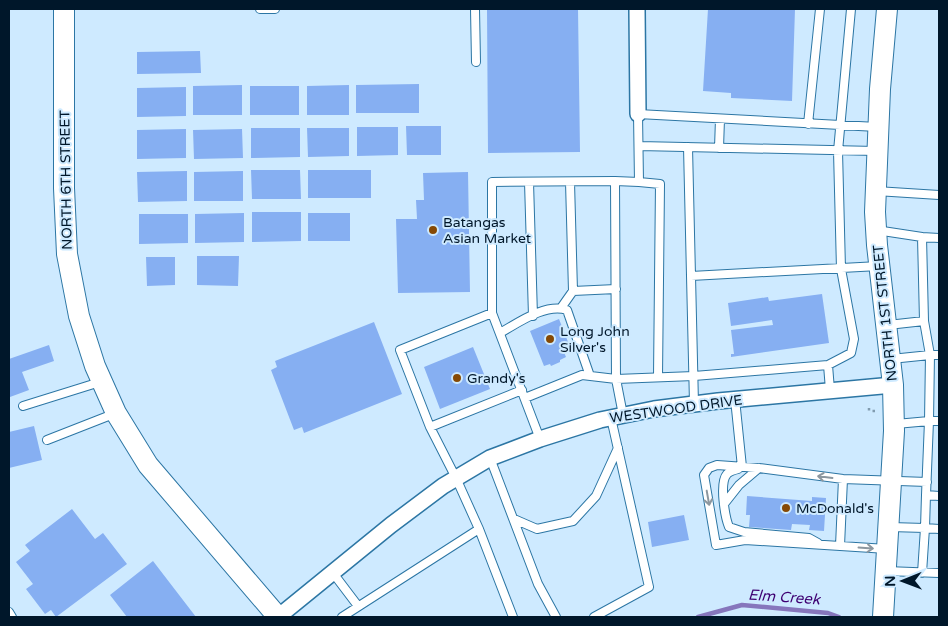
<svg xmlns="http://www.w3.org/2000/svg" width="948" height="626" viewBox="0 0 948 626" font-family="'Varela Round',sans-serif">
<style>
.lines{fill:none;stroke-linecap:round;stroke-linejoin:round}
.stream{stroke:#8676bc;stroke-width:4.5}
.building{fill:#86aff2}
.lane-casing{stroke:#2c76a4;stroke-width:10}
.street-casing{stroke:#2c76a4;stroke-width:18}
.secondary-casing{stroke:#2c76a4;stroke-width:22}
.path{stroke:#819cb0;stroke-width:2.5;stroke-dasharray:2.5 4;stroke-linecap:butt}
.lane{stroke:#fff;stroke-width:8}
.street{stroke:#fff;stroke-width:15}
.secondary{stroke:#fff;stroke-width:20}
.oneway{stroke:#8c979f}
.poi-dot{fill:#864905;stroke:#ceeaff;stroke-width:2}
.labels{text-anchor:middle;dominant-baseline:central;stroke-width:4;stroke-linejoin:round;paint-order:stroke}
.street-label{font-size:14px;fill:#00172a;stroke:#ceeaff}
.poi-label{font-size:14px;fill:#00172a;stroke:#ceeaff;text-anchor:start}
.water-label{font-size:15px;font-style:italic;fill:#3e0072;stroke:#ceeaff}
</style>
<rect width="100%" height="100%" fill="#ceeaff"/>
<g class="lines">
<path class="stream" d="M698,617L742,605L828,613L839,617"/>
</g>
<path class="building" d="M487,9H578L580,152L488,153Z
M708,9H795L792,101L731,98V93L703,91Z
M200,51L201,73L137,74V52Z
M419,84V113H356V85Z
M242,85V115H193V86Z
M349,85V115H307V86Z
M250,86H299V115H250Z
M186,87V116L137,117V88Z
M406,126H441V155H407Z
M357,127H398V155L357,156Z
M251,128H300V157L251,158Z
M307,128H349V156L308,157Z
M186,129V158L137,159V130Z
M242,129L243,158L194,159L193,130Z
M251,170H300L301,199H252Z
M308,170H371V198H308Z
M187,171V201L138,202L137,172Z
M243,171V201H194V172Z
M468,172L470,292L398,293L396,219H417L416,200H424L423,173Z
M252,212H301V241L252,242Z
M244,213V242L195,243V214Z
M308,213H350V241H308Z
M139,214H188V243L139,244Z
M197,256H239L238,286L197,285Z
M146,257H175V285L147,286Z
M822,294L829,343L731,357V354H734L731,330L773,325L772,320L731,326L728,303L768,297L769,301Z
M559,319L570,347L563,350L566,357L560,360V362L551,366L550,364L544,366L530,331Z
M374,322L402,394L304,433L302,427L294,430L271,370L277,367L275,361Z
M49,345L54,361L22,372L29,390L10,397L9,359Z
M473,347L490,389L440,409L424,367Z
M34,426L42,460L9,468V432Z
M747,496L812,501V497L826,498L824,531L809,530L810,525L792,524L791,530L749,527L750,515H746Z
M72,509L95,539L103,533L127,564L56,617L51,610L45,614L26,589L33,584L16,562L30,551L25,545Z
M684,515L689,540L652,547L648,522Z
M153,561L196,617H127L110,595Z"/>
<g class="lines">
<g class="lane-casing">
<path id="lane" d="M260,9H275
M475,9L476,62
M808,124L820,9
M639,146L876,151
M688,147L691,276
M719,148L720,119
M615,181L616,379L694,376L828,365L830,390
M529,182L533,316
M570,182L573,291
M639,182L660,184L658,377
M876,191L939,195
M876,230L922,237L924,321
M922,237L939,238
M561,308L573,291L616,289
M492,313L400,350L430,427L456,478L479,529L513,617
M888,325L924,321L930,355H939
M500,333C518,323 545,303 567,310L590,376
M891,359L930,355L929,421H939
M828,365L851,353L854,339L841,269L838,151L851,9
M525,398L582,375L616,379L623,415
M735,399L742,467
M694,404L691,276L879,266
M23,406L100,382
M896,424L929,421L926,495
M430,427L522,390
M540,439L492,313V182L615,181L639,182L638,114L877,127
M47,440L116,413
M490,458L538,584L556,617
M738,469C734,470 730,471 727,474C719,483 725,517 729,527L744,532L809,538L818,543
M724,504L739,485L759,468
M514,519L537,529L573,521L596,496L618,448
M890,527L925,528L926,495L939,496
M840,546L843,479
M887,549L745,540L716,545L704,475L709,468L717,465L759,468L843,479L927,482
M886,571L939,573
M333,573L358,606
M922,573L925,528L939,529
M9,612L12,617
M342,617L479,529
M594,617L649,587L611,418"/>
</g>
<g class="street-casing">
<path id="street" d="M637,9L638,114
M278,617L391,525L443,486L490,458L540,439L600,420L654,409L718,401L893,385"/>
</g>
<g class="secondary-casing">
<path id="secondary" d="M64,9V188L67,254L79,316L95,366L116,413L148,465L278,617
M883,617L894,431L893,385L877,245L875,212L880,89L887,9"/>
</g>
<path class="path" d="M869,408V411H875"/>
<use href="#lane" class="lane"/>
<use href="#street" class="street"/>
<use href="#secondary" class="secondary"/>
</g>
<defs><path id="oneway-shaft" d="M-6 0H5M1.5-3L5.5 0L1.5 3" fill="none" stroke-width="1.6" stroke-linecap="round" stroke-linejoin="round" transform="scale(1.25)"/></defs>
<g class="oneway">
<use href="#oneway-shaft" transform="translate(825 477) rotate(-173)"/>
<use href="#oneway-shaft" transform="translate(708 498) rotate(80)"/>
<use href="#oneway-shaft" transform="translate(866 548) rotate(4)"/>
</g>
<g class="poi-dot">
<circle cx="433" cy="230" r="5"/>
<circle cx="550" cy="339" r="5"/>
<circle cx="457" cy="378" r="5"/>
<circle cx="786" cy="508" r="5"/>
</g>
<g class="labels">
<g class="street-label">
<text transform="translate(66 180) rotate(-91)">NORTH 6TH STREET</text>
<text transform="translate(885 313) rotate(-96)">NORTH 1ST STREET</text>
<text transform="translate(676 409) rotate(-8)">WESTWOOD DRIVE</text>
</g>
<g class="poi-label">
<text x="443" y="222">Batangas<tspan x="443" dy="16">Asian Market</tspan></text>
<text x="560" y="331">Long John<tspan x="560" dy="16">Silver's</tspan></text>
<text x="467" y="378">Grandy's</text>
<text x="796" y="508">McDonald's</text>
</g>
<g class="water-label">
<text transform="translate(784 597) rotate(4)">Elm Creek</text>
</g>
</g>
<rect width="948" height="626" fill="none" stroke="#00172a" stroke-width="20"/>
<g transform="translate(903 581) rotate(269)" stroke="#ceeaff" stroke-width="4" paint-order="stroke">
<path d="M0-4L9 19L0 12L-9 19Z" fill="#00172a"/>
<text y="-8" font-size="14" font-weight="bold" text-anchor="middle" fill="#00172a">N</text>
</g>
</svg>
